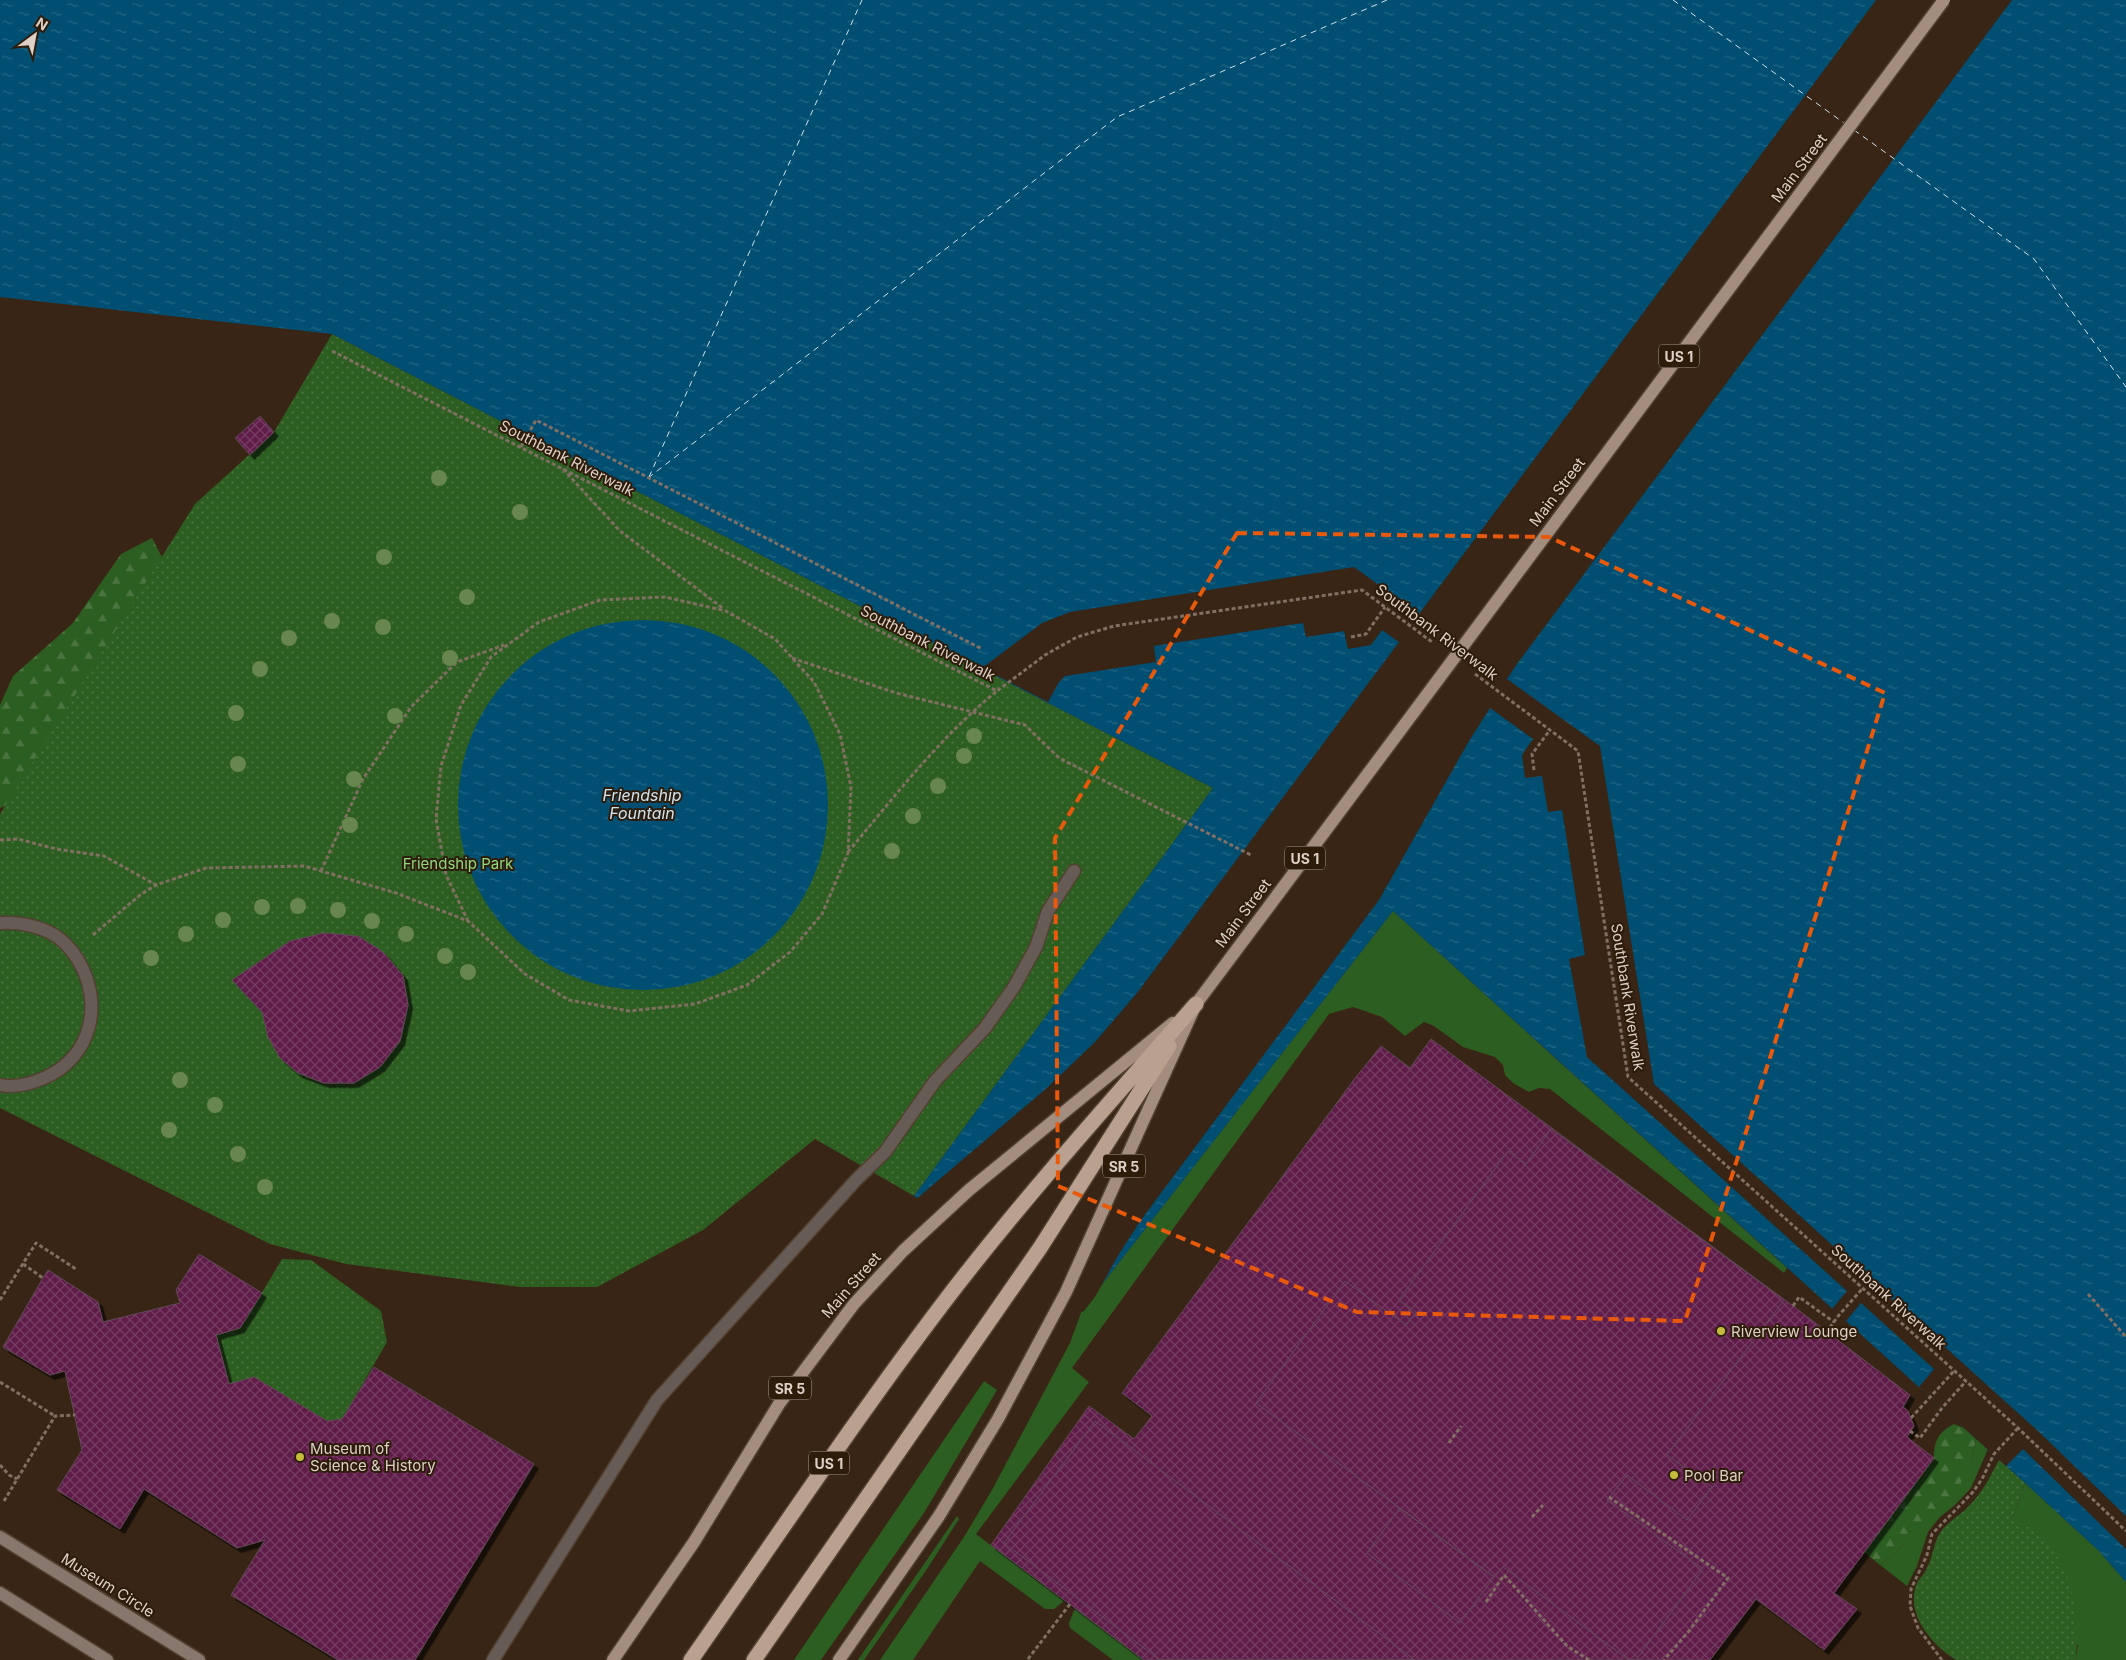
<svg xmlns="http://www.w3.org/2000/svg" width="2126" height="1660" viewBox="0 0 2126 1660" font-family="Inter,sans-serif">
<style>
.grass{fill:#2d5e21}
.forest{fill:url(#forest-firs)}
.park{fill:url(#park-dots)}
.water{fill:url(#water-ripples)}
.pier{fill:#382515}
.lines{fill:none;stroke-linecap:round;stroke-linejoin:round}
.ferry{stroke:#cee2ef;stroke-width:1;stroke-dasharray:6 5;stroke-linecap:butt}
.building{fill:url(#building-cross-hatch);stroke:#614957;filter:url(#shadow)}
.lane-casing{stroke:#524031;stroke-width:15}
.secondary-casing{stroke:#524031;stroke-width:15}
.primary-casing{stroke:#524031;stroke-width:15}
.highway-casing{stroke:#524031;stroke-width:18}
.path{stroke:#806f62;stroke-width:3;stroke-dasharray:4 2.5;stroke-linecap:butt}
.lane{stroke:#665c55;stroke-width:12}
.secondary{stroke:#88776c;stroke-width:12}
.primary{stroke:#a28d7e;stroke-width:12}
.highway{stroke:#baa08e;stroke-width:15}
.primary-bridge-casing{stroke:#524031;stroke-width:15;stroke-linecap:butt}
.primary-bridge{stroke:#a28d7e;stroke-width:12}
.tree{fill:#68874f}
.marked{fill:none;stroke:#e8590c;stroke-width:4;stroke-dasharray:10 6;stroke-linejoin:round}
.poi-dot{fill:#c5bc3d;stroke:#2e1c0b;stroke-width:2}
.labels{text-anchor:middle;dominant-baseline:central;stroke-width:4;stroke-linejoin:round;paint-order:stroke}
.shield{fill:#2e1c0b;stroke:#a89a8e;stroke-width:1}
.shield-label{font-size:14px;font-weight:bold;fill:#ddd0c6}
.street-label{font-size:15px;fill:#ddd0c6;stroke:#2e1c0b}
.park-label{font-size:15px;fill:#8fd87e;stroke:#2e1c0b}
.poi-label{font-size:15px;fill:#ddd0c6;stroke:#2e1c0b;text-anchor:start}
.water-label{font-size:16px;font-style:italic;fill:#cee2ef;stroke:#2e1c0b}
</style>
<defs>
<pattern id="forest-firs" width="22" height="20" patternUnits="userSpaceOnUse" patternTransform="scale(1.25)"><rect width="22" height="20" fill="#2d5e21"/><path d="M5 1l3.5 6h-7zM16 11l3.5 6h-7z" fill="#4b7440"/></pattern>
<pattern id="park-dots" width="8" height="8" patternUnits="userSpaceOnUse" patternTransform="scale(1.25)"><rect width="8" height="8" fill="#2d5e21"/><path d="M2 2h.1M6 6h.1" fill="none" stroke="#4b7440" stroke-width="1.8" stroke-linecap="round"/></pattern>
<pattern id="water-ripples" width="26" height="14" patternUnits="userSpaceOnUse" patternTransform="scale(1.25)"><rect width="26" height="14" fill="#004f73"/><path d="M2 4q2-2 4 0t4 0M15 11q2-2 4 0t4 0" fill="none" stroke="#256785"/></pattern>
<pattern id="building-cross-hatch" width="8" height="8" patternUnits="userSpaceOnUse" patternTransform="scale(1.25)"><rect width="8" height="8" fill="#601c49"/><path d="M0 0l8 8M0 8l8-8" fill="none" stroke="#763c62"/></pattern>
<filter id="shadow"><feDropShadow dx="4.5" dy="4.5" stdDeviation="0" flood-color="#0009"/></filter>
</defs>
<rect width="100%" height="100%" fill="#382515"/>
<path class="grass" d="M1393,911L1787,1268L1784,1273L1550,1089L1539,1088L1529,1092L1513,1083L1505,1075L1503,1065L1495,1057L1463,1047L1434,1026L1424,1022L1405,1036L1382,1017L1353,1007L1329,1014L1072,1368L1089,1382L976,1534L1064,1601L1054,1609H1045L980,1561L913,1660H880L964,1537L992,1490L1070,1343L1082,1310Z
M984,1381L997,1390L924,1513L821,1660H794Z
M1976,1439L1988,1449L1971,1488L1955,1505L1940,1517L1928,1532L1917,1566L1907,1586L1880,1565L1903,1546L1970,1466Z
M2025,1483L2098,1550L2126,1582V1660H2075L2078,1646L2012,1519Z
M957,1516L959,1519L927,1569L864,1660H858Z
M1075,1608L1144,1660H1113L1070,1628L1069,1623Z"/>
<path class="forest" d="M152,538L166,565L36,791L0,808V705L13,676L73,623L121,554Z
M1954,1424L1964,1428L1976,1439L1970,1466L1957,1490L1903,1546L1880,1565L1864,1552L1934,1458C1934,1440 1939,1432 1954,1424Z"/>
<path class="park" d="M332,334L1213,788L914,1196L815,1139L703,1230L597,1287H520L346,1264L270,1244L0,1108V814L195,504L274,432Z
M282,1259L311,1260L381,1311L387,1342L342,1419L327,1421L254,1377L229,1384L216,1335L241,1328Z
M1999,1460L2025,1483L2012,1519C2024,1525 2035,1530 2045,1540C2072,1566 2082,1624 2075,1660H1956C1931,1645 1903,1611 1918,1581C1921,1577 1925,1573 1927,1568C1933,1557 1933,1544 1940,1533C1947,1522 1959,1516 1968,1507C1982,1493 1990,1477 1999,1460Z"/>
<path class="water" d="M0,0H2126V1582L2098,1550L2025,1483L1393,911L1082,1310L914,1196L1213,788L332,334L0,297Z
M458 805a185 185 0 1 1 370 0a185 185 0 1 1-370 0Z"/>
<path class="pier" d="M1876,0H2012L1517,664L1507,679L1600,746L1654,1084L2038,1431L2126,1516V1549L2023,1449L2006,1466L1919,1387L1934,1369L1861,1303L1846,1321L1832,1309L1847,1291L1587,1057L1569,959L1585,955L1562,810L1548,812L1542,776L1525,778L1522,755L1533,739L1490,708L1469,741L1379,900L1141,1220L1119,1254L1095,1297L1084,1311L1082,1312L915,1200L1048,1087L1095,1042L1137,993L1399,642L1382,630L1371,645L1348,649L1344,631L1306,637L1303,623L1154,646L1156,662L1065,676L1059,682L1048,702L982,668L1042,623L1070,612L1354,567L1419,614Z"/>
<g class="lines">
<path class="ferry" d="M1673,0L1844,123
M1854,130L2034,259L2126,387
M649,477L862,0
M648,478L1117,117L1387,0"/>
</g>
<path class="building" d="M260,416L274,432L250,455L235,438Z
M324,933L358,936L383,952L403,976L408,1005L400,1041L380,1067L354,1083H324L298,1073L280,1058L268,1037L262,1012L232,980L290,941Z
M1431,1039L1793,1306L1910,1395L1903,1407L1908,1411L1914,1426L1907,1437L1934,1458L1834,1593L1857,1609L1824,1650L1756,1599L1710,1660H1144L991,1545L1089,1406L1134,1439L1152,1416L1122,1393L1356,1077L1381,1046L1410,1068Z
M1551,1129L1784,1300L1667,1455L1712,1487L1687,1520L1627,1475L1607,1500L1703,1569L1636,1660H1629L1503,1567L1494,1577L1256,1403L1345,1281L1406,1325L1416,1312L1399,1300L1508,1151L1526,1164Z
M199,1254L262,1293L240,1328L216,1335L229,1384L254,1377L327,1421L342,1419L374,1367L534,1464L415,1660H338L231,1595L265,1540L237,1548L144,1489L120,1529L57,1490L82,1450L65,1371L50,1375L3,1347L43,1278L48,1270L98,1302L103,1322L180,1303L176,1290Z
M1095,1421L1415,1660H1160L1004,1543Z
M1400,1508L1494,1577L1460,1623L1367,1553Z"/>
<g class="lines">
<g class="lane-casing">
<path id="lane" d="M0,923C18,922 35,925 51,933C62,939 72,950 78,960C104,1003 92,1057 44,1078C30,1084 15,1088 0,1085
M493,1660L657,1400L856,1180L885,1152L935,1081L985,1028L1014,987L1036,947L1048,911L1074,871"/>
</g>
<g class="secondary-casing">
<path id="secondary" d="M0,1537L199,1660
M0,1593L107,1660"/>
</g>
<g class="primary-casing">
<path id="primary" d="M613,1660L694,1542L779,1404L854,1304L903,1251L969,1190L1173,1023
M839,1660L939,1516L998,1419L1066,1292L1196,1004L1414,712"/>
</g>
<g class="highway-casing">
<path id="highway" d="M691,1660C777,1537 860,1412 951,1293C1028,1193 1113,1099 1196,1004
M754,1660L1040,1248L1169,1046"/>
</g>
<path class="path" d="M332,351L997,691L1045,655L1077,637L1114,626L1362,590L1432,642
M521,447L536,420L982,649
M563,469L620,531L724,609
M1351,637L1366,634L1385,607
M792,658L896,693L1025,725L1059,758L1251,855
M1475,674L1578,751L1628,1077L2018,1428L2126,1531
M1534,770L1532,754L1550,730
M0,840L18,839L56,849L104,856L156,885
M848,852C895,796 940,737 997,691
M321,871L363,779L411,707L457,662L504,645
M93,935L140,895L156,885L206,868L304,866L396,893L468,921L525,974L569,1000L629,1011L695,1004L747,985L790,952L822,914L848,853L851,787L840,734L814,682L775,639L726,611L665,597L600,600L539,622L491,657L461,705L441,766L436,819L446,875L468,921
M23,1264L43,1278
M2088,1294L2126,1337
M0,1300L36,1243L76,1269
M1793,1306L1799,1297L1834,1322
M1826,1333L1839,1315L1863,1288
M0,1382L55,1416
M1911,1418L1954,1371
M1910,1431L1920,1438L1942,1408L1966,1381
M1449,1443L1461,1426
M0,1465L9,1475L17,1479
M1609,1497L1728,1578L1689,1631L1664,1660
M4,1501L55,1416L75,1415
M1532,1517L1543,1505
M1486,1602L1504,1575L1567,1646L1589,1660
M1028,1659L1070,1604
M1942,1660L1918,1628L1910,1606L1911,1589L1927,1555L1932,1534L1973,1492L1982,1479L1994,1454L2018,1428"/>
<use href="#lane" class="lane"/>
<use href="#secondary" class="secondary"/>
<use href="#primary" class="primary"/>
<use href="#highway" class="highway"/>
<g class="primary-bridge-casing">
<path id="primary-bridge" d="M1414,712L1944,0"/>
</g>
<use href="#primary-bridge" class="primary-bridge"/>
</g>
<g class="tree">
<circle cx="439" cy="478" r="8"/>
<circle cx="520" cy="512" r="8"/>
<circle cx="384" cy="557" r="8"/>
<circle cx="467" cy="597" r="8"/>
<circle cx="332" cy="621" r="8"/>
<circle cx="383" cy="627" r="8"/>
<circle cx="289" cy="638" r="8"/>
<circle cx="450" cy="658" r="8"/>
<circle cx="260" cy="669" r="8"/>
<circle cx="236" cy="713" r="8"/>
<circle cx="395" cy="716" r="8"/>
<circle cx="974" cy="736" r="8"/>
<circle cx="964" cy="756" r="8"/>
<circle cx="238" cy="764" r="8"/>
<circle cx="354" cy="779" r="8"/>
<circle cx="938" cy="786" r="8"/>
<circle cx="913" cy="816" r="8"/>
<circle cx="350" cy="825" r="8"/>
<circle cx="892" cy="851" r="8"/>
<circle cx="298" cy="906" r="8"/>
<circle cx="262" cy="907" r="8"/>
<circle cx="338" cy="910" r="8"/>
<circle cx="223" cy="920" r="8"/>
<circle cx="372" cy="921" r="8"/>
<circle cx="186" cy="934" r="8"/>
<circle cx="406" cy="934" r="8"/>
<circle cx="445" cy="956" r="8"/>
<circle cx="151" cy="958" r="8"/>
<circle cx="468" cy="972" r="8"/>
<circle cx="180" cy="1080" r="8"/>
<circle cx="215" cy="1105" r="8"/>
<circle cx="169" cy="1130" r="8"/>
<circle cx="238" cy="1154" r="8"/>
<circle cx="265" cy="1187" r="8"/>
</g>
<path class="marked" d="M1237,533L1549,537L1885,693L1816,915L1685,1321L1357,1312L1058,1186L1055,838Z"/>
<g class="poi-dot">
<circle cx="1721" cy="1331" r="5"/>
<circle cx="300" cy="1457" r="5"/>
<circle cx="1674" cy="1475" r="5"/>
</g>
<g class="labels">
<g class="shield">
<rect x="1659" y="344.5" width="40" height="23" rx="4"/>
<rect x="1285" y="846.5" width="40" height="23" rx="4"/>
<rect x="1103" y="1154.5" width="42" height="23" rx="4"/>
<rect x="769" y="1376.5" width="42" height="23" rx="4"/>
<rect x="809" y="1451.5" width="40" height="23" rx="4"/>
</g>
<g class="shield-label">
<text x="1679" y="356">US 1</text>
<text x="1305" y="858">US 1</text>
<text x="1124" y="1166">SR 5</text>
<text x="790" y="1388">SR 5</text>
<text x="829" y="1463">US 1</text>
</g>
<g class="street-label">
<text transform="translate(1799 168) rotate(-53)">Main Street</text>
<text transform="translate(567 458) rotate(27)">Southbank Riverwalk</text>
<text transform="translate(1557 492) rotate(-53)">Main Street</text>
<text transform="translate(1437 632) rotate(37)">Southbank Riverwalk</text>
<text transform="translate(928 643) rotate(27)">Southbank Riverwalk</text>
<text transform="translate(1243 913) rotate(-53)">Main Street</text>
<text transform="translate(1628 997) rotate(81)">Southbank Riverwalk</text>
<text transform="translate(851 1285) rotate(-49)">Main Street</text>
<text transform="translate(1889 1297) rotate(42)">Southbank Riverwalk</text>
<text transform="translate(108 1585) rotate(32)">Museum Circle</text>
</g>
<g class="park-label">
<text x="458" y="863">Friendship Park</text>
</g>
<g class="poi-label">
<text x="1731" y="1331">Riverview Lounge</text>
<text x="310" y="1448">Museum of<tspan x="310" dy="17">Science &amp; History</tspan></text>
<text x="1684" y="1475">Pool Bar</text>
</g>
<g class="water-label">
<text x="642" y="795">Friendship<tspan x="642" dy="18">Fountain</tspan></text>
</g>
</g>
<g transform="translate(35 35) rotate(32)" stroke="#2e1c0b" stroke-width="4" paint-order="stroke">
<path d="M0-4L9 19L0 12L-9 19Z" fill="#ddd0c6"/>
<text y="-8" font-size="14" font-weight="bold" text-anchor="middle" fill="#ddd0c6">N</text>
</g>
</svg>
